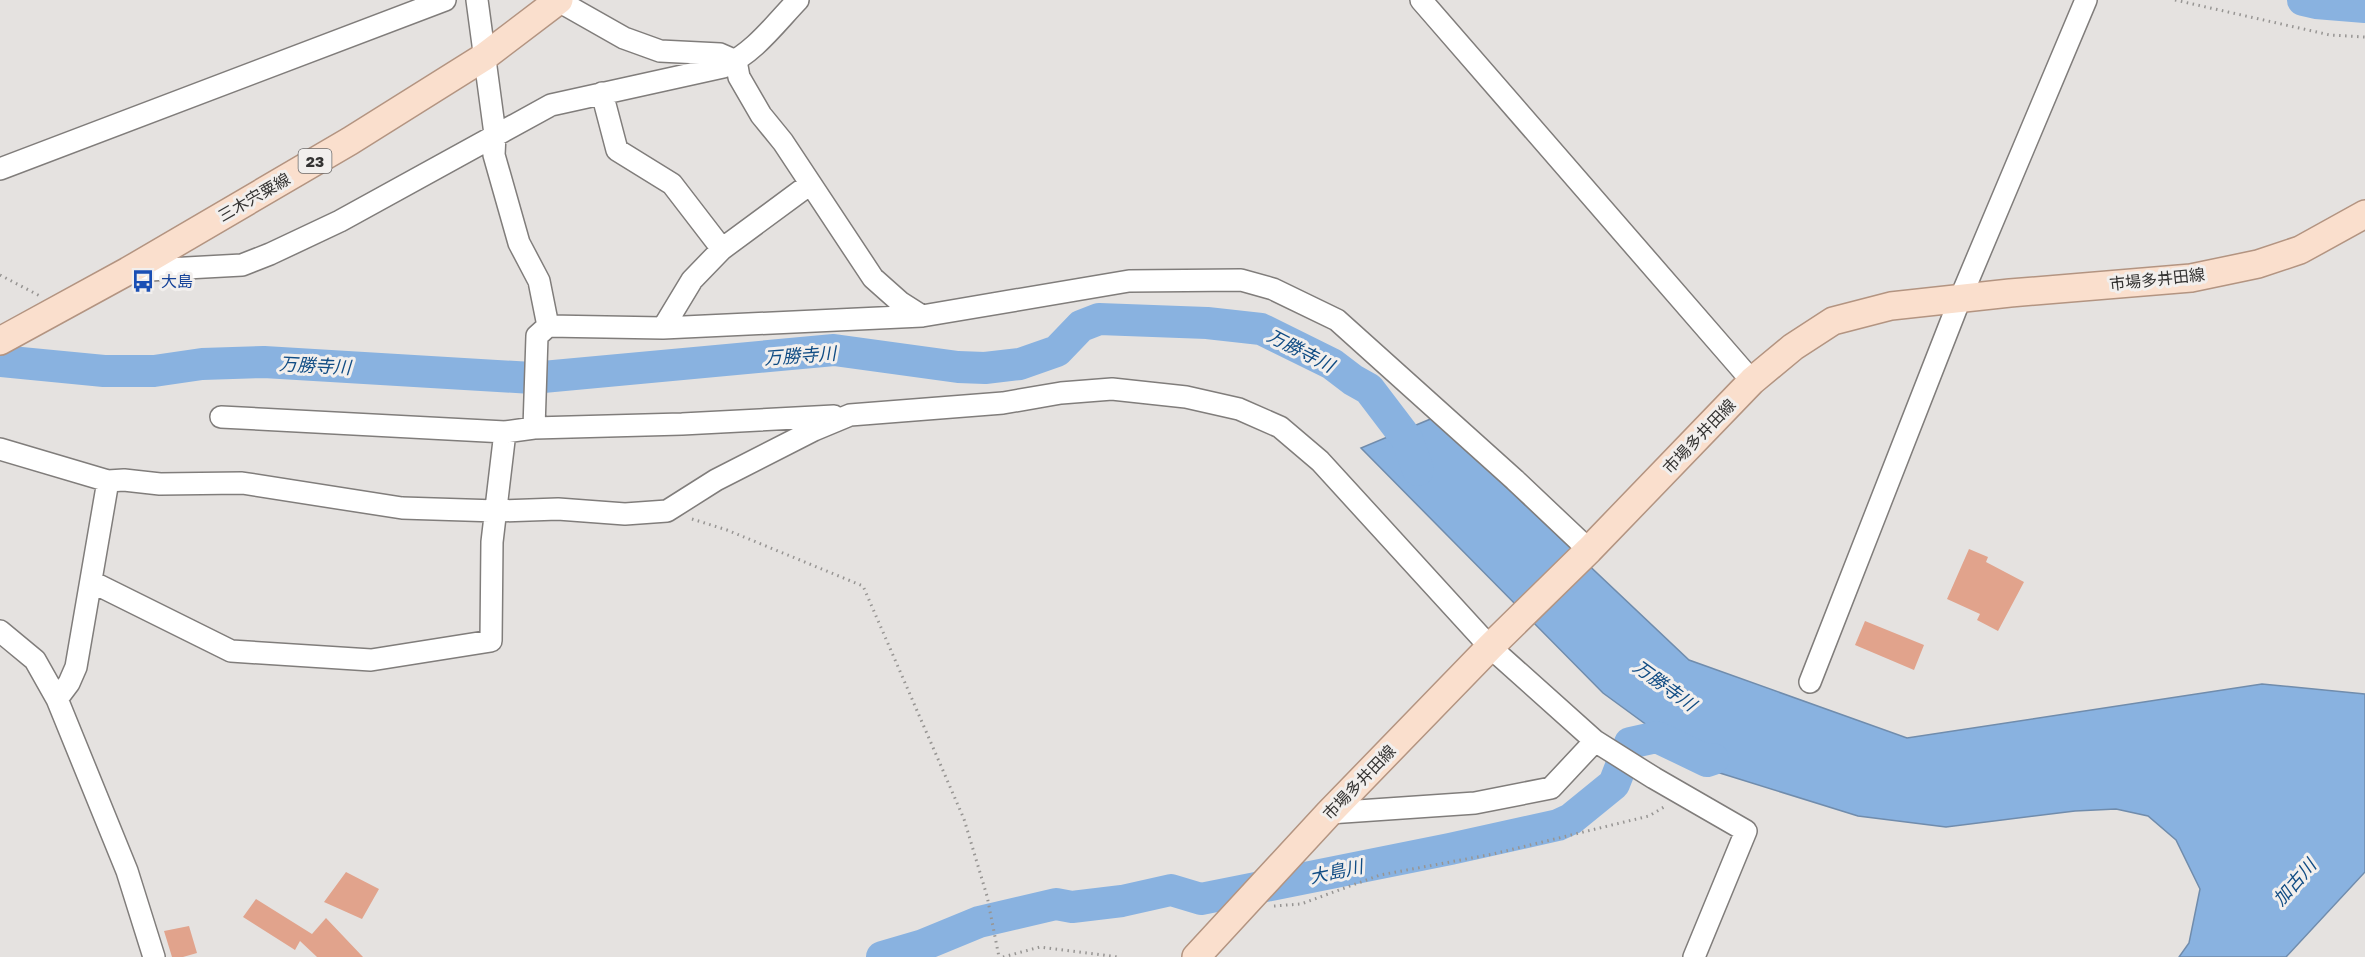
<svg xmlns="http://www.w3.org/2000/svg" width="2365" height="957" viewBox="0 0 2365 957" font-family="'Golos Text','Noto Sans JP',sans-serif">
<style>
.water{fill:#89b2e0;stroke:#708cac;stroke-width:1.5}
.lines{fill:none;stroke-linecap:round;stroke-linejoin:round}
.river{stroke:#89b2e0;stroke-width:32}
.building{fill:#e1a38c}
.minor-casing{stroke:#807d7b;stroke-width:24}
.major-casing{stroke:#b39481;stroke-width:30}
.path{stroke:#979593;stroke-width:3;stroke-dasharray:1.5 4.5;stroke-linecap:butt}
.minor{stroke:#fff;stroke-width:21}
.major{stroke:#fadfcd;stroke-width:27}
.labels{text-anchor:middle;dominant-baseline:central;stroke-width:6;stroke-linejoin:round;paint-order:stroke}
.shield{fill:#f2efed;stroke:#6d6b6a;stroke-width:1.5}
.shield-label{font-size:15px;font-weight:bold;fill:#343332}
.street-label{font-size:16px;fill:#343332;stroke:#f2efed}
.transit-label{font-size:16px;fill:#164399;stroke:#f2efed;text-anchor:start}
.water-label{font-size:18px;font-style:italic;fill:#104c84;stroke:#f2efed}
</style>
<rect width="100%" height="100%" fill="#e5e2e0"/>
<path class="water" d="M1433,418L1689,660L1907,738L2262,684L2365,694V872L2286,957H2179L2189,943L2200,889L2176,840L2148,816L2116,809L2075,811L1946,827L1858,816L1707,769L1603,693L1361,448Z"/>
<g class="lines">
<path class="river" d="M2303,0L2316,3L2365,7
M0,361L104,371H154L202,364L264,362L532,378L834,350L958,367L985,368L1020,364L1057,351L1081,326L1099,319L1207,323L1261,329L1332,364L1353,380L1369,389L1407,439L1418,470
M882,957L923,945L979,922L1056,904L1072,907L1122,901L1171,890L1201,899L1450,849L1558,825L1571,819L1614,784L1630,743L1657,737L1707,761L1713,759"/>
</g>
<path class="building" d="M1969,549L1988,557L1986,562L2024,582L1998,631L1977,620L1980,614L1947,599Z
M1865,621L1924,645L1914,670L1855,645Z
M346,872L379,889L362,919L324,902Z
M256,899L312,934L326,918L363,957H317L300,941L295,950L243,917Z
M189,926L197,953L183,957H172L164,931Z"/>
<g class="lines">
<g class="minor-casing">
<path id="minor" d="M477,0L495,134L494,155L519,243L539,281L548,326L537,336L534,428
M557,0L624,38L660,51L720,54L736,61L739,77L761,115L783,142L873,278L900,302L922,316
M1421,0L1752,381
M602,93L617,150L672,184L722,249
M0,169L445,0
M131,271L242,265L270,254L340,221L551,105L723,67C754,53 775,24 798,0
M548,326L663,328L922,316L1129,281L1241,280L1273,289L1337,320L1515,480L1589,550
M663,328L692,280L722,249L810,184
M221,417L505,432L534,428L682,424L834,416
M0,449L108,481L124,480L160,484L242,483L402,508L497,511L558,509L625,514L667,511L716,480L814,430L850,415L1003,403L1061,393L1112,389L1186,397L1239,409L1280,427L1320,461L1490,647L1595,741L1654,778L1746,831L1694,957
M108,481L76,667L69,683L57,699L127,871L154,957
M92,582L231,651L371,660L491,641L492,542L505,432
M0,631L35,660L57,699
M1810,682L1960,299L2086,0
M1329,813L1475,803L1551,788L1595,741"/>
</g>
<g class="major-casing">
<path id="major" d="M0,341L128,271L350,141L484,57L559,0
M1196,957L1329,813L1490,647L1589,550L1752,381L1793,347L1833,321L1891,306L2010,293L2191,278L2258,264L2300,250L2365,214"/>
</g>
<path class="path" d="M2175,0L2330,35L2365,37
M0,275L40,296
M692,519L727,530L863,586L964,819L987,896L999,957
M1274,906L1301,904L1380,875L1493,854L1649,816L1664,807
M1003,957L1040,947L1118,957"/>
<use href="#minor" class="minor"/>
<use href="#major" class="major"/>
</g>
<defs>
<g id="bus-bare" transform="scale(1.8)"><path d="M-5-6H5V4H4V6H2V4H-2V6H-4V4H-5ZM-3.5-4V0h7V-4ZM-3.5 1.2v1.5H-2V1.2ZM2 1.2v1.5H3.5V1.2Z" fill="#1a4fb4" stroke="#f2efed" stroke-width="2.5" paint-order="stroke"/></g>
</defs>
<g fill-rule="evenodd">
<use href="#bus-bare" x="143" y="281"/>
</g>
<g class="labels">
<rect class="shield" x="298.5" y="149" width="33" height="24" rx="4.5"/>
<g class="shield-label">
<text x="315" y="161">23</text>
</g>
<g class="street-label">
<text transform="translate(254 197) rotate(-30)">三木宍粟線</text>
<text transform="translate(2157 279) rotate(-6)">市場多井田線</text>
<text transform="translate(1699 436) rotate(-46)">市場多井田線</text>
<text transform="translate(1359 782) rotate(-46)">市場多井田線</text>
</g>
<g class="transit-label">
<text x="161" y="281">大島</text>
</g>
<g class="water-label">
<text transform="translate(1301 350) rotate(27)">万勝寺川</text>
<text transform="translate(800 355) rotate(-4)">万勝寺川</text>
<text transform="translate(315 365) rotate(3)">万勝寺川</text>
<text transform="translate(1665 685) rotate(36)">万勝寺川</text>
<text transform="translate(1336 871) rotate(-12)">大島川</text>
<text transform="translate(2294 882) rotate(-49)">加古川</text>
</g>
</g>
</svg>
